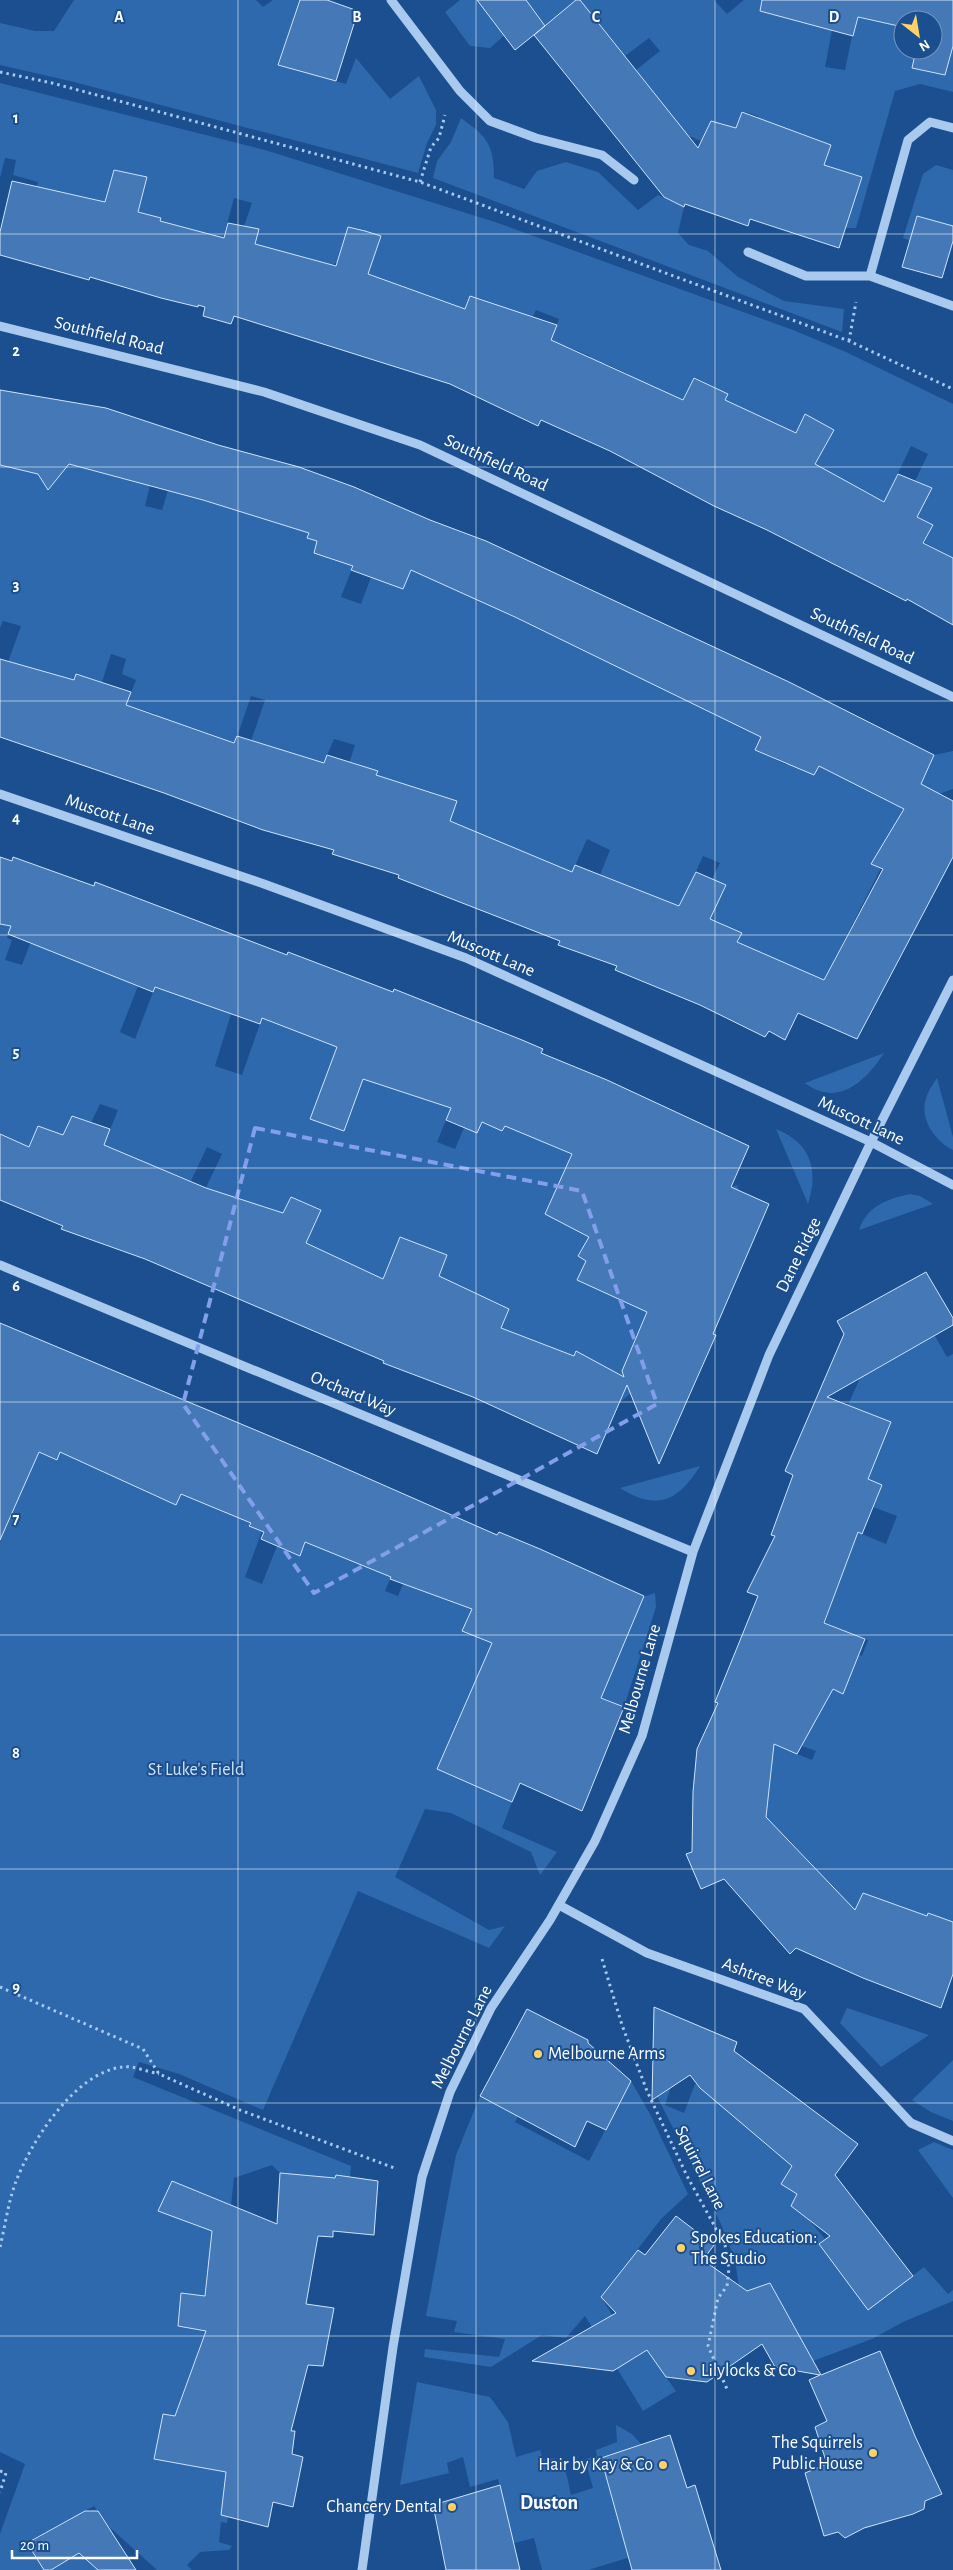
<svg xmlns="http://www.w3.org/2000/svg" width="953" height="2570" viewBox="0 0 953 2570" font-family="'Alegreya Sans',sans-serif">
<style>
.green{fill:#2e69ad}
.building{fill:#4478b7;stroke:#cfe3fa}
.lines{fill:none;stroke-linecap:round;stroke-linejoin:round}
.path{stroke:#a9c9ee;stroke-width:3;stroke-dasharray:2.5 4;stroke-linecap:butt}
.minor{stroke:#a9c9ee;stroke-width:9}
.marked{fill:none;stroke:#839eea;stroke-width:4;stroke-dasharray:10 6;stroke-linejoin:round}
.grid{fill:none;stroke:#fff;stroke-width:1;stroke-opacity:0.55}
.poi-dot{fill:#ffd166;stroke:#1b4f8f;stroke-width:2}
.labels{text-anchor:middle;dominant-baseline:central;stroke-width:4;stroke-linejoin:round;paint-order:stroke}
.street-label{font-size:18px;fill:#fff;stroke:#1b4f8f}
.park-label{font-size:18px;fill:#cfe3fa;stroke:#1b4f8f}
.poi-label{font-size:18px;fill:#fff;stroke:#1b4f8f;text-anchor:start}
.quarter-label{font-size:20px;font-weight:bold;fill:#fff;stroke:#1b4f8f}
.grid-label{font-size:16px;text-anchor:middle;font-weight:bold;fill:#fff;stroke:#1b4f8f;stroke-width:4;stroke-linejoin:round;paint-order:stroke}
</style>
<rect width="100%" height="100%" fill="#1b4f8f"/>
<path class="green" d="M74,0H256L263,7L273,0H300L278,65L346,84L356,58L390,99L419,76L436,110V125L427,143L418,173L74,82L0,65V23L35,31H54Z
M460,0H577L545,26L533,10L490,48L470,46L445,12Z
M580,0H714L727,14L744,0H784L832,30L825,67L845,70L856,17L903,27V50H916L912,68L945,75L953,46V92L920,84L895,91L856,228H845L862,177L824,165L831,145L800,133L746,153L758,116L742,111L736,128L711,121L701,141L685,134L636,70L660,51L649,38L625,56Z
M0,83L265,150L498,223L793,330L846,352L953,404V558L924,542L933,525L917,517L932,488L915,481L928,454L911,446L890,490L887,503L865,491L857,509L812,469L834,430L805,414L788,449L725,400L728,394L694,377L681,402L619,394L628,374L604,363L591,387L580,381L590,356L551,340L559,319L536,310L517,351L483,300L470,296L465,309L406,288L400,307L366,277L380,237L348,227L338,262L331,265L249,263L244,226L252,203L234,198L221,246L210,234L181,227L155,237L161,218L138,212L147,177L114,170L105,202L61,192L33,202L38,182L13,175L16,160L5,158L0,178Z
M461,118C487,137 494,144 494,178L524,189L537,171L566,162L598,172L638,210L658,195L684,207L678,233L689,245L708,251L738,277L784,301L844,309L842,332L433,178L437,161L451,142Z
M936,165L953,170V227L917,216L910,241L903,238L923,174Z
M63,461L150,485L145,506L162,510L168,490L310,532L307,538L317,541L314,553L353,566L341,597L361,604L371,577L412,568L761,736L755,750L787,765L793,754L819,766L920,786L934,755L953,751V789L939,794L872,864L881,868L820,988L829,1027L799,1012L731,956L742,933L710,919L726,885L712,879L720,863L703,856L678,911L633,888L600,875L610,850L587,839L570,877L445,835L457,801L426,791L416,818L373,783L377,771L359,765L356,777L346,773L355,745L334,739L318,776L251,741L265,700L251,696L235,743L188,726L152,727L156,714L126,705L136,680L122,674L126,659L111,654L102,682L76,674L69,695L48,673L32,668L28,681L8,662L21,626L3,621L0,628V465L38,474L43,482Z
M0,914L11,926L7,938L12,940L5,960L22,965L34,933L94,940L86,965L138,986L120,1032L135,1039L155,987L173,993L180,977L212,988L207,1005L231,1014L215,1066L242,1075L262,1018L338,1045L311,1119L344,1131L365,1066L422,1098L451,1108L437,1142L455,1149L464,1128L477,1133L482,1122L502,1130L514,1105L556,1125L549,1145L574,1155L545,1213L561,1222L709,1194L737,1185L739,1191L588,1240L578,1256L586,1261L577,1280L649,1308L634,1342L649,1348L631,1393L619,1403L599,1394L585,1356L576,1352L563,1381L501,1328L509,1309L489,1299L473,1335L400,1238L382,1279L306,1243L321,1209L291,1197L283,1213L263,1206L248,1242L200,1200L222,1154L207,1147L191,1181L154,1166L140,1198L103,1147L118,1110L100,1104L91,1123L63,1135L38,1126L29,1147L0,1135Z
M884,1053C866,1081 838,1108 805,1083Z
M937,1078L953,1137V1150C936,1142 919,1119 926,1099C928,1091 933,1084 937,1078Z
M776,1129C811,1143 819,1170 808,1204Z
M910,1194L920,1196L933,1204L859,1230C867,1206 887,1199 910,1194Z
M935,1336L947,1357L953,1354V1922L928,1913L920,1936L900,1906L863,1893L846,1931L800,1881L814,1867L788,1839L764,1836L758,1738L812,1760L816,1751L802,1746L805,1740L814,1682L842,1693L828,1643L862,1656L868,1640L825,1623L841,1577L850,1529L886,1544L897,1516L873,1507L882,1485L843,1469L880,1448L891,1423L848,1405L864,1369L868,1374Z
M0,1407L39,1452L57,1459L73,1419L107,1435L94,1467L112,1476L157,1481L152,1495L176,1504L185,1486L251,1523L250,1526L262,1531L245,1577L262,1584L277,1546L300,1556L314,1522L391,1577L385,1591L398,1596L403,1584L421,1590L481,1588L463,1631L500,1645L655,1593L656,1607L624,1707L587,1691L437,1769L512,1802L502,1828L557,1852L540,1875L531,1852L451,1813L425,1809L395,1877L489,1930L505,1926L489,1948L358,1891L263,2110L179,2074L139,2062L133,2077L351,2166L350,2177L336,2176L335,2178L280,2173L272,2165L234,2178L231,2205L172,2181L159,2210L219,2233L295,2274L208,2263L205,2296L181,2293L178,2326L207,2331L215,2420L164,2414L155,2459L204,2468L236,2460L226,2476L222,2505L230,2506L227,2523L221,2522L219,2542L232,2546L229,2550L200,2552L187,2565L192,2570H157L107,2525L94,2506L27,2542L44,2570H0V2534L25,2464L0,2452Z
M700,1466C678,1502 656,1511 620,1488Z
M847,2008L929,2035L881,2067L840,2023Z
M681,2056L665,2105L684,2113L695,2084L719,2093L735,2117L792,2165L781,2184L797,2194L791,2206L810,2221L825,2239L819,2244L868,2309L924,2267L948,2294L953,2290V2301L903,2322L872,2339L813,2361L770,2283L740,2294L735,2260L721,2224L657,2096Z
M953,2060V2121L931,2112L912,2100Z
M631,2081L650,2114L688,2194L661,2219L601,2297L624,2334L631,2328L676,2391L643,2411L585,2316L566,2338L542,2335L491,2367L424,2357L425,2349L499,2357L505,2339L454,2332L457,2321L426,2316L456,2155L480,2096L505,2110L511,2096L525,2104L515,2122L589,2161Z
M934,2142L953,2150V2198L918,2150Z
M417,2382L490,2397L508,2422L516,2457L540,2450L543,2460L554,2458C567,2465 568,2482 571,2495L593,2488L585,2459L597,2456L596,2450L617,2442L616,2425L632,2434L641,2444L662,2515L701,2503L710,2533L588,2570H542L534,2538L479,2552L506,2510L498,2479L470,2487L463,2457L447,2463L449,2473L400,2485Z
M83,2551L98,2570H51Z"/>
<path class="building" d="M300,0H327L358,11L336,81L278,65Z
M477,0H526L545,26L515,50Z
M576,0H580L698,148L711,121L736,128L742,112L831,145L824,165L862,177L839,248L750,219L748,226L685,204L684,207L664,197L534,35Z
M762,0H953V46L945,75L912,68L916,50H933V20H903V27L858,17L853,36L760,11Z
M114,170L147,177L138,212L161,218L160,221L224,238L228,223L259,229L255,244L336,266L348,227L365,231L381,236L368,274L465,309L470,296L557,325L551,340L683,400L694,378L728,394L725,400L796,433L805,414L834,430L815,464L884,502L898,474L932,488L917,517L933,525L923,543L953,558V625L907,599L906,601L767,530L714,506L610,451L541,420L538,426L450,384L234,316L231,324L203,316L205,307L198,305V307L161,298L90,277L89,280L0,255V232L12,181L105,202Z
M917,216L953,226V241L942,278L902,267Z
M0,390L106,408L218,445L299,467L354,487L430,520L486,541L789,682L934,755L921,784L953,801V857L857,1039L798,1013L785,1040L769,1031L765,1037L700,1005L615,970L617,966L558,945L560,941L398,878L399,875L332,854L334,850L263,830L164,793L0,737V659L74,680L76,674L131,692L126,705L234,743L237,736L324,763L327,755L378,771L376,775L457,801L450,821L572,872L575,865L679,906L696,872L726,885L710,919L742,933L737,942L824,980L883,869L871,864L904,809L819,766L814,775L755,750L761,737L515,617L411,570L403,589L351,570L353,566L314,553L317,541L307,538L309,533L203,500L69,464L48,490L38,474L0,465Z
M0,857L12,861L13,857L94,886L95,882L287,955L288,952L393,992L394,989L522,1040L543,1049L541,1053L607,1080L749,1146L731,1187L769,1204L713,1334L716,1335L659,1464L627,1385L597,1454L473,1397L383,1363L384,1361L145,1259L61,1229L63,1226L0,1200V1134L29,1147L38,1126L63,1135L72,1116L110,1129L104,1145L206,1188L283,1213L291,1197L321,1210L306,1243L383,1279L400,1237L447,1255L439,1276L509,1309L501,1328L574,1356L576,1351L624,1377L622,1371L647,1312L577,1280L586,1261L578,1256L589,1237L545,1214L572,1154L505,1126L502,1131L482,1122L477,1133L446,1120L451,1108L363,1079L344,1131L310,1119L337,1047L262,1018L260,1024L155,987L153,992L8,934L11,926L0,924Z
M926,1272L953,1318V1325L827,1397L891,1422L868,1479L882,1485L862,1534L858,1532L824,1623L865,1639L843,1694L833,1689L797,1754L774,1744L766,1817L855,1910L863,1893L927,1916L928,1913L953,1922V1974L941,2008L863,1978L796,1948L790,1954L724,1879L701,1889L686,1854L692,1852L693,1792L697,1749L718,1703L715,1702L758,1596L747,1592L775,1536L771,1535L793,1475L785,1471L844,1334L837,1321Z
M0,1323L315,1455L497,1535L499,1532L540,1549L644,1596L601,1698L624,1707L582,1811L520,1783L512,1802L437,1769L492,1643L462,1631L472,1609L390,1579L391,1577L305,1542L300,1556L261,1539L264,1532L249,1526L251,1523L181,1494L176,1505L60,1452L57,1460L39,1452L0,1540Z
M654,2007L737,2042L734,2051L858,2144L835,2175L913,2276L868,2310L819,2244L830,2236L791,2206L797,2194L781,2184L792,2166L700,2088L690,2075L652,2100Z
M527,2009L588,2040V2043L631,2081L606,2130L587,2121L575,2147L480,2096Z
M280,2173L335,2178L336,2175L378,2181L374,2235L333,2231V2237L318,2236L306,2304L334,2308L323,2366L308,2365L291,2431H295L292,2454L303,2457L293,2507L273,2502L268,2527L221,2515L226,2472L154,2459L163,2414L175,2416L206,2331L178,2326L181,2293L205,2296L212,2231L158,2211L172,2181L277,2224Z
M676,2216L714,2245L703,2260L747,2291L770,2283L821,2375L880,2351L915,2436L942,2494L925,2501L924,2509L913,2514L864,2528L845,2538L838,2532L824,2536L805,2473L827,2464L815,2427L827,2421L809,2380L820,2375L775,2367L762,2344L707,2382L666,2377L647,2350L613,2371L532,2361L616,2313L601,2297L638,2250L645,2255Z
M670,2435L687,2488L695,2485L721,2570H632L601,2458Z
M500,2485L520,2570H446L433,2505Z
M85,2511H98L136,2570H98L79,2553L51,2570H44L27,2543Z"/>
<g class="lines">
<path class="path" d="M0,72L52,83L420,182L849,341L953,389
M420,182L431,147L439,138L445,115
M849,341L856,302
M602,1959L622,2025L647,2091L687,2176L725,2245L729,2268L727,2286L718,2298L708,2346L727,2389
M0,1987L143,2049L159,2074L240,2110L397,2169
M0,2247C5,2226 8,2204 15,2184C30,2143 74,2073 122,2067C132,2065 148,2072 159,2074
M0,2471L6,2473L0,2492"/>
<path class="minor" d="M391,0L460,91L490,121L536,138L602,155L634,180
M748,252L806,276H870L953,306
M870,276L908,140L930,122L953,128
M0,326L264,392L420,445L953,697
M0,794L264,884L466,958L871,1142L953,1185
M0,1265L693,1552
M559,1905L647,1953L804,2009L911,2123L953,2141
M362,2570L393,2347L422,2177L450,2092L491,2008L550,1920L595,1841L642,1736L693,1552L769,1355L871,1142L953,980"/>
</g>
<path class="marked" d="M255,1128L582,1191L657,1404L314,1593L183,1404Z"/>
<path class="grid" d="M238,0V2570M476,0V2570M715,0V2570M0,234H953M0,467H953M0,701H953M0,935H953M0,1168H953M0,1402H953M0,1635H953M0,1869H953M0,2103H953M0,2336H953"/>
<g class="poi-dot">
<circle cx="538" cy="2054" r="5"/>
<circle cx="681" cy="2248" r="5"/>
<circle cx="691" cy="2371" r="5"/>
<circle cx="873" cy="2453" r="5"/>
<circle cx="663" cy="2465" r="5"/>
<circle cx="452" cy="2507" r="5"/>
</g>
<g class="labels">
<g class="street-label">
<text transform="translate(109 336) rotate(14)">Southfield Road</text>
<text transform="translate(496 463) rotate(25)">Southfield Road</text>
<text transform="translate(862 636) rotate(25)">Southfield Road</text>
<text transform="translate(110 815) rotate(19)">Muscott Lane</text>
<text transform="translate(491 954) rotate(23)">Muscott Lane</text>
<text transform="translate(861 1121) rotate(25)">Muscott Lane</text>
<text transform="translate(799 1255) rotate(-64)">Dane Ridge</text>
<text transform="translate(353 1394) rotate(23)">Orchard Way</text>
<text transform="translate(640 1679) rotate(-74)">Melbourne Lane</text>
<text transform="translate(764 1979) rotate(21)">Ashtree Way</text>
<text transform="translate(462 2037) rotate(-63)">Melbourne Lane</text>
<text transform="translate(700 2168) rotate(63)">Squirrel Lane</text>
</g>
<g class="park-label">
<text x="196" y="1770">St Luke's Field</text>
</g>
<g class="poi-label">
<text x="548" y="2054">Melbourne Arms</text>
<text x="691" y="2238">Spokes Education:<tspan x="691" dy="21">The Studio</tspan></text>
<text x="701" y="2371">Lilylocks &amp; Co</text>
<text x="863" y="2443" text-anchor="end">The Squirrels<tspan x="863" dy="21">Public House</tspan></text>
<text x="653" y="2465" text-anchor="end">Hair by Kay &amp; Co</text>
<text x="442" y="2507" text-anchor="end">Chancery Dental</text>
</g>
<g class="quarter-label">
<text x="549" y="2503">Duston</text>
</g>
</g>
<g class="grid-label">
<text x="119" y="22">A</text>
<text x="357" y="22">B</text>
<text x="596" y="22">C</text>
<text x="834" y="22">D</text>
<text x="16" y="123">1</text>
<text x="16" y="356">2</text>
<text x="16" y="590">3</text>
<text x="16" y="823">4</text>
<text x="16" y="1057">5</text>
<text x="16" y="1291">6</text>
<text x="16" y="1524">7</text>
<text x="16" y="1758">8</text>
<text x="16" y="1992">9</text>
</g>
<g transform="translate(918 35) rotate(149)"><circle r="24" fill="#1b4f8f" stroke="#7695bc"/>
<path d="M0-4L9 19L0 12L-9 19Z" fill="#ffd166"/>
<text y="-8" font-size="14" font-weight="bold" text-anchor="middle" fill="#ffffff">N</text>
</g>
<path d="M12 2550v8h125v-8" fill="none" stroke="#ffffff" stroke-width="2.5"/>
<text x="20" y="2550" font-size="15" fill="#ffffff" stroke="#1b4f8f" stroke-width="4" paint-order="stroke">20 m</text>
</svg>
